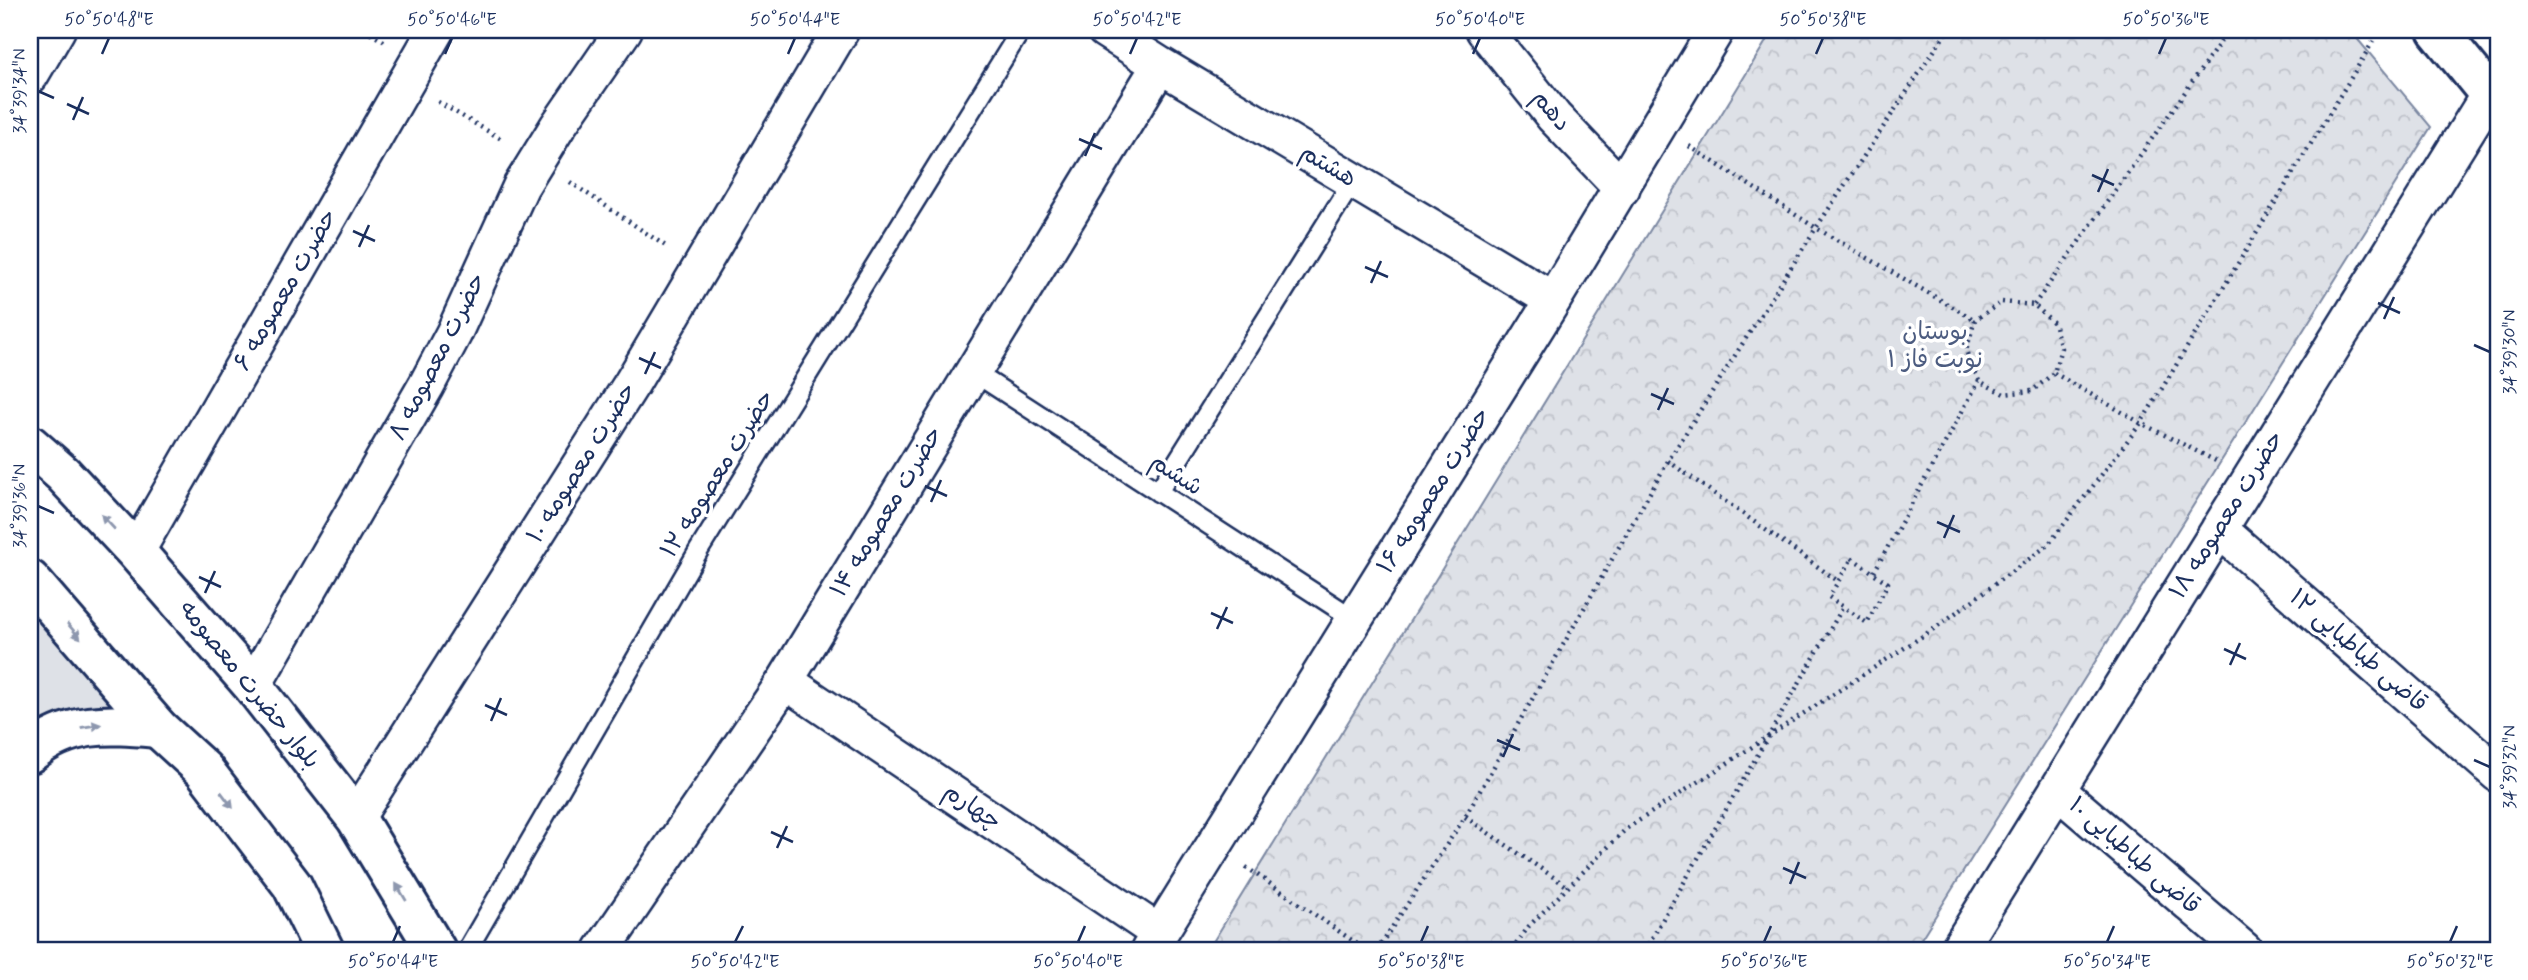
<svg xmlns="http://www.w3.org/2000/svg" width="2528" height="980" viewBox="0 0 2528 980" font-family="Mynerve,'Playpen Sans Arabic',sans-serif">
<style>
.green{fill:#dee1e7;stroke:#7c88a2;stroke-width:2}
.park{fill:url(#park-crowns);stroke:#7c88a2;stroke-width:2}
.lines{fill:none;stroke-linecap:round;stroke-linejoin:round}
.service-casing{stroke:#1b2f5e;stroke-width:23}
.minor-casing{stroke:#1b2f5e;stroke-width:40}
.tertiary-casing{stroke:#1b2f5e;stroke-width:44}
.primary-casing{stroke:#1b2f5e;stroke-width:44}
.path{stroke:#1b2f5e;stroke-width:4.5;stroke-dasharray:2 5;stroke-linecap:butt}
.service{stroke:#fff;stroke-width:18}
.minor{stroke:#fff;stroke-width:35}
.tertiary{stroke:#fff;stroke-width:38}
.primary{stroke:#fff;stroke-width:38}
.oneway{fill:#8d97ae}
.ticks{fill:none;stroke:#1b2f5e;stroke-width:2.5}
.labels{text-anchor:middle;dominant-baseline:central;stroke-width:7;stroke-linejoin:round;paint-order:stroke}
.street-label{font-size:24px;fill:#1b2f5e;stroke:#fff}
.park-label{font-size:24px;fill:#4c5c80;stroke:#fff}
.neatline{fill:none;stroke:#1b2f5e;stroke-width:2.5}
.ticks-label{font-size:18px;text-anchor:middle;fill:#1b2f5e}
</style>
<defs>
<pattern id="park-crowns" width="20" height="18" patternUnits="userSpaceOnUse" patternTransform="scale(1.75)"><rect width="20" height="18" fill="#dee1e7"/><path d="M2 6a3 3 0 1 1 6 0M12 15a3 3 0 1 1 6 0" fill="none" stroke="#bec1c9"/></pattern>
</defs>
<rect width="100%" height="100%" fill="#fff"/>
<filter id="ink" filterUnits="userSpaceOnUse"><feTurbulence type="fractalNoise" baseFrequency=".0143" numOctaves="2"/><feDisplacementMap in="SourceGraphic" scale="14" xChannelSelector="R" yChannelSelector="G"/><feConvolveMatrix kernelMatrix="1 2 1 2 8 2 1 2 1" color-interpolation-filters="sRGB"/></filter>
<g filter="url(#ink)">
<path class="green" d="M30,593L127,705L104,707L30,735Z"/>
<path class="park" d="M1773,30H2350L2431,127L1914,950H1208Z"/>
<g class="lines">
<g class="service-casing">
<path id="service" d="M972,371L1354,619
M1158,492L1353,181
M467,950L699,550L1021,30"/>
</g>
<g class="minor-casing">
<path id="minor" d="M1105,30L1160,65L1553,300
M1484,30L1554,117L1622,188
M30,76L57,30
M2219,529L2498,774
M136,552L436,30
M785,681L1159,933
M253,686L426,386L454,333L521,186L558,126L624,30
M2057,790L2244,950
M356,818L632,383L841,30
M602,950L785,681L1160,65
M1149,950L1553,300L1716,30
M1958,950L2498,80"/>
</g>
<g class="tertiary-casing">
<path id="tertiary" d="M2437,30L2498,105
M30,753C71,720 109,724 158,728"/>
</g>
<g class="primary-casing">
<path id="primary" d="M30,445L63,474L136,552L253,686L356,818L436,950
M30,580L158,728L204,770L292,885L324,950"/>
</g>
<path class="path" d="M364,30L387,43
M438,102L503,140
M1689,146L1816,228L1975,320
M570,182L667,247
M2002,302L2034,305L2054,323L2061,348L2054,373L2032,391L2004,394L1979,381L1966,351L1975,320Z
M2034,305L2229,30
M2054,373L2141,423L2216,461
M1668,461L1838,581
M1852,558L1888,583L1867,623L1829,597Z
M1874,572L1979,381
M1465,817L1568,887
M1246,867L1366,950
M1377,950L1465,817L1668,461L1816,228L1948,30
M1512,950L1529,926L1626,829L1935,628L2048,545L2141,423L2380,30
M1645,950L1843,607"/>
<use href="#service" class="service"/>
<use href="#minor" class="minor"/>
<use href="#tertiary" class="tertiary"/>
<use href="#primary" class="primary"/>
</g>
<defs><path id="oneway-solid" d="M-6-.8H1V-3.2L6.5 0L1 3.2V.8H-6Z" transform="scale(1.75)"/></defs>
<g class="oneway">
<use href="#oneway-solid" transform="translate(108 522) rotate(-133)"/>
<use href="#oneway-solid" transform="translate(74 631) rotate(49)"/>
<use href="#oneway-solid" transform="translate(91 726) rotate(-9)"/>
<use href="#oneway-solid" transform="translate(227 800) rotate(53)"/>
<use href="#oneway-solid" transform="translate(401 892) rotate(-121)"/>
</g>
</g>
<path class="ticks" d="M102,54L109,38M445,54L452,38M788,54L795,38M1130,54L1137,38M1473,54L1480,38M1816,54L1823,38M2159,54L2166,38M38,91L54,98M67,104L89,114M73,120L83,97M1079,139L1102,149M1085,156L1095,133M2092,175L2114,185M2098,192L2108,169M353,231L375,241M359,247L369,225M1365,267L1388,277M1371,283L1381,261M2378,303L2400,313M2384,319L2394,297M2474,345L2490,352M639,358L661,368M645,374L655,352M1651,394L1674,404M1658,410L1668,388M925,486L947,496M931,502L941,480M38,506L54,513M1937,522L1960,532M1944,538L1954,515M199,577L221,587M205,593L215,571M1211,613L1233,623M1217,629L1227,607M2224,649L2246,659M2230,665L2240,643M485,705L507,715M491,721L501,698M1497,740L1520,750M1503,757L1513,734M2474,760L2490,767M771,832L793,842M777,848L787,826M1783,868L1806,878M1790,884L1799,862M393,942L400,926M735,942L743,926M1078,942L1085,926M1421,942L1428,926M1764,942L1771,926M2107,942L2114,926M2450,942L2457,926"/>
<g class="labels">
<g class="street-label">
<text transform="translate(1551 111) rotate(50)">دهم</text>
<text transform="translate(1328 166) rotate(31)">هشتم</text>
<text transform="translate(286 290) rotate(-60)">حضرت معصومه ۶</text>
<text transform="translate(438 357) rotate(-63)">حضرت معصومه ۸</text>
<text transform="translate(582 463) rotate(-58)">حضرت معصومه ۱۰</text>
<text transform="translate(718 474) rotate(-58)">حضرت معصومه ۱۲</text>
<text transform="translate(1176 475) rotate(33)">ششم</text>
<text transform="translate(1434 491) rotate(-58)">حضرت معصومه ۱۶</text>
<text transform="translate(887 512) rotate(-59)">حضرت معصومه ۱۴</text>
<text transform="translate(2227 515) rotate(-58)">حضرت معصومه ۱۸</text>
<text transform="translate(2358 651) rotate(41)">قاضی طباطبایی ۱۲</text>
<text transform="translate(249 685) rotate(51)">بلوار حضرت معصومه</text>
<text transform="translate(972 807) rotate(34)">چهارم</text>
<text transform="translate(2134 856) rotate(41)">قاضی طباطبایی ۱۰</text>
</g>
<g class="park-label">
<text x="1935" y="332">بوستان<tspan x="1935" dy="28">نوبت فاز ۱</tspan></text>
</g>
</g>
<rect width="2528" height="980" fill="none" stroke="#fff" stroke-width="77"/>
<rect x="38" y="38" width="2452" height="904" class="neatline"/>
<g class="ticks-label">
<text x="109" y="25">50°50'48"E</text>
<text x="452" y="25">50°50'46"E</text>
<text x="795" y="25">50°50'44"E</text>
<text x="1137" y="25">50°50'42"E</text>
<text x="1480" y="25">50°50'40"E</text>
<text x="1823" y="25">50°50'38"E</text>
<text x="2166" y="25">50°50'36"E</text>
<text transform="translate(19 91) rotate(-90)" y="6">34°39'34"N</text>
<text transform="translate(2509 352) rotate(-90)" y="6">34°39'30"N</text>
<text transform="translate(19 506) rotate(-90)" y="6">34°39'36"N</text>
<text transform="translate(2509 767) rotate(-90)" y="6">34°39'32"N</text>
<text x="393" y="967">50°50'44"E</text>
<text x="735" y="967">50°50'42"E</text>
<text x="1078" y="967">50°50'40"E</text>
<text x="1421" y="967">50°50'38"E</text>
<text x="1764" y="967">50°50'36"E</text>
<text x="2107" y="967">50°50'34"E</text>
<text x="2450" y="967">50°50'32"E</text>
</g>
</svg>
